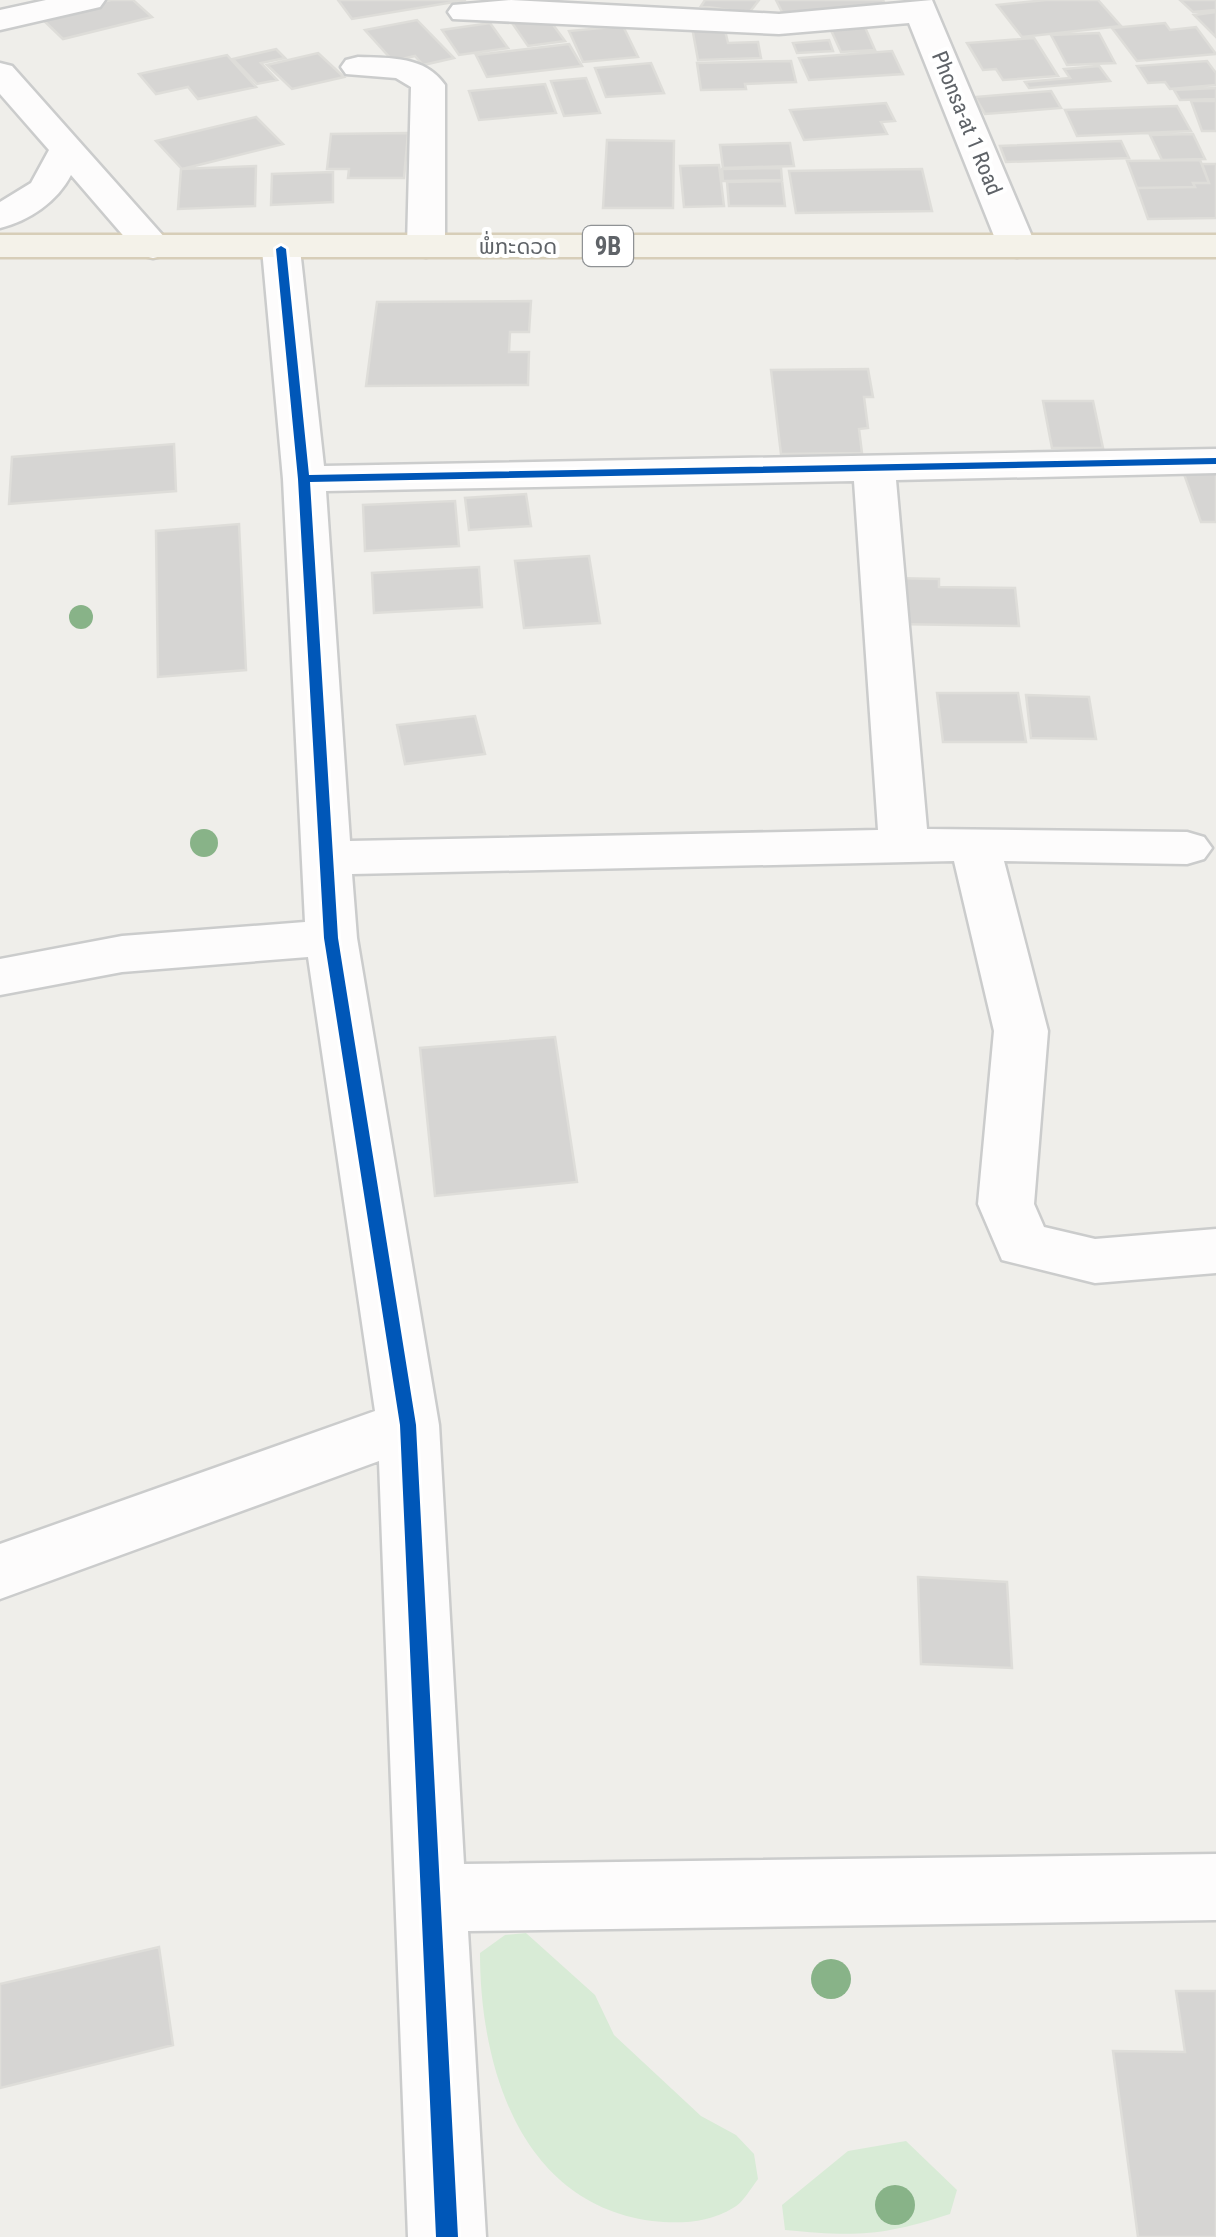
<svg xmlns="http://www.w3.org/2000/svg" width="1216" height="2237" viewBox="0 0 1216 2237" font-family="'Roboto Condensed','Noto Sans Lao',sans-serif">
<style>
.green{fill:#d8ebd6}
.building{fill:#d6d5d3;stroke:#deddd9;stroke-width:2.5}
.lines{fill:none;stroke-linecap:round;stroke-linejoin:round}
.minor-casing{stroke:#cbcccc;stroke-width:5}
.major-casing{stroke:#d7ceb8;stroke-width:5}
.minor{fill:#fdfcfc;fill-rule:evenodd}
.major{fill:#f4f2e9;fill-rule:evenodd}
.cycleway-casing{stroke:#fff;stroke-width:6}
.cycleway{fill:#0057b8;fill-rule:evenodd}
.tree{fill:#88b388}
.labels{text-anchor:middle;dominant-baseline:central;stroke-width:8;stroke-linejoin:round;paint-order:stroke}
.far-street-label{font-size:22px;fill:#5f6368;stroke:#fff}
.shield{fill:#fff;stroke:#8f9295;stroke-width:2.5}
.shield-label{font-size:25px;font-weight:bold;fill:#5f6368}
</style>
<rect width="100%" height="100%" fill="#efeeea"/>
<path class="green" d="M526,1933L595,1995L614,2035L701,2116L736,2135L754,2154L758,2179C751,2188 743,2203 733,2208C709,2223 679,2224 652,2221C521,2204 480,2068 480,1953L505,1935Z
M906,2141L957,2190L950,2214C883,2236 855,2237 785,2230L782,2205L848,2151Z"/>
<path class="building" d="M111,0H133L152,17L63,39L40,17Z
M338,0H466L352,19Z
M705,0H759L749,13L701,6Z
M776,0H883L887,8L784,16Z
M1046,0H1098L1121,26L1022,37L997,5Z
M1180,0H1216V10L1193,12Z
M1216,12V37L1194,15Z
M417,20L454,58L423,65L415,56L393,61L365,30Z
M510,20L551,22L565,41L528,46Z
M490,23L508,48L459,55L442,30Z
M1165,23L1170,30L1196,27L1216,54L1137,61L1112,28Z
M864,25L875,50L841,52L830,28Z
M623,26L638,57L583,62L569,31Z
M724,26L728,43L758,42L761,58L698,60L692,27Z
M1099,33L1115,63L1067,65L1051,35Z
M1034,38L1058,76L1003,80L996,69L983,70L967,43Z
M829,40L833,51L797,53L793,43Z
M569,44L582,66L487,77L476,55Z
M276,49L285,58L261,63L277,80L257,84L233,59Z
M892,51L903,74L809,80L799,58Z
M318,53L344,77L292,89L267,65Z
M227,55L256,87L198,99L188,87L156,94L139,74Z
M791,61L796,82L745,84L746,89L701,90L697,63Z
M1207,61L1216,73V85L1170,89L1165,82L1148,83L1137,66Z
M651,63L664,93L606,97L595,68Z
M1099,66L1110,81L1029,88L1025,82L1070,78L1064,69Z
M586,78L600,113L564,116L551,81Z
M545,84L556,113L479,120L469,91Z
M1216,88V99L1180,100L1174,90Z
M1051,91L1061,108L985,114L975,97Z
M1191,101H1216V131H1202Z
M886,103L895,121L881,122L887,134L804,140L790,110Z
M1177,106L1191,131L1077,136L1065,110Z
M256,117L283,144L182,169L156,141Z
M408,133L404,178H348L349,169H327L331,134Z
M1193,134L1205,159L1162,160L1150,135Z
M607,140L674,141L673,208H603Z
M1121,141L1129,158L1006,162L1000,146Z
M790,143L794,166L723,168L720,145Z
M1200,160L1209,183H1193L1195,187L1137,188L1127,161Z
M1202,164H1216V218L1148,219L1137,188L1195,187L1193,183H1209Z
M719,165L724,206L684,207L680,166Z
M256,166L255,206L178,209L181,169Z
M781,168L782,180L723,181L722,169Z
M922,169L932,211L796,213L789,171Z
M333,172V202L271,205L272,174Z
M782,181L785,206H729L727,182Z
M531,301L529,332H510L509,352H529L528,385L366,386L377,302Z
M868,369L873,397H864L868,428L859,429L862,453L781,454L771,370Z
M1043,401H1093L1103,448H1052Z
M174,444L176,491L9,504L12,457Z
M1216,473V522H1201L1184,474Z
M526,494L531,526L469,530L465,498Z
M455,501L459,546L365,551L363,505Z
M239,524L246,670L158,677L156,531Z
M589,556L600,623L524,628L515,561Z
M479,567L482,607L374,613L372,573Z
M891,578L939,579V587L1015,588L1019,626L894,624Z
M937,693H1018L1026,742H943Z
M1026,695L1089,697L1096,739L1031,738Z
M475,716L485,754L405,764L397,725Z
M555,1037L577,1182L435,1196L420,1048Z
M918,1577L1007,1582L1012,1668L921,1664Z
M159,1947L173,2045L0,2088V1984Z
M1176,1991H1216V2237H1138L1113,2051L1185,2052Z"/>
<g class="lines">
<g class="minor-casing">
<path id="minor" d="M46,0H105L100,7L0,30V10Z
M511,0L779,14L932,0L1036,246L1030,254L1017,257L1004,254L998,246L909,23L779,34L453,19L448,12L453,5Z
M358,57C391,58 425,56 445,85V246L439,254L426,257L413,254L407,246L411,87L396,78L346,74L341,67L346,60Z
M0,63L12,66L166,239L172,247L166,255L153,258L140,255L71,175C57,202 29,221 0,228V202L31,183L49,150L0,94Z
M281,238L294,241L300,249L324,466L1216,449V473L896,480L927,829L1187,832L1204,837L1212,848L1204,859L1187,864L1004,861L1048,1031L1034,1204L1044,1227L1095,1239L1216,1229V1273L1095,1283L1002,1260L978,1204L994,1031L954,861L352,874L357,938L439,1425L464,1864L1216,1854V1920L468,1931L486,2237H408L379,1461L0,1599V1544L375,1411L308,957L122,972L0,995V959L122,936L305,922L283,479L262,249L268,241ZM854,481L878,830L350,841L326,491Z"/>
</g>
<g class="major-casing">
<path id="major" d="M0,235H1216V257H0Z"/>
</g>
<use href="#minor" class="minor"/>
<use href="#major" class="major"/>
<g class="cycleway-casing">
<path id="cycleway" d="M281,246L286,249L309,475L1216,458V464L310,482L338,938L416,1425L458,2237H436L400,1425L324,938L298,479L276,249Z"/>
</g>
<use href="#cycleway" class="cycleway"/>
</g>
<g class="tree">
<circle cx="81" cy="617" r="12"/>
<circle cx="204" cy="843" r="14"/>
<circle cx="831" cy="1979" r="20"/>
<circle cx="895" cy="2205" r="20"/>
</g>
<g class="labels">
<g class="far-street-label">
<text transform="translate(967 123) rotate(68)">Phonsa-at 1 Road</text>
<text x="518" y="246">ພໍ່ກະດວດ</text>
</g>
<rect class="shield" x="583" y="226" width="50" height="40" rx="8"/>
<g class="shield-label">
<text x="608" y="246">9B</text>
</g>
</g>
</svg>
